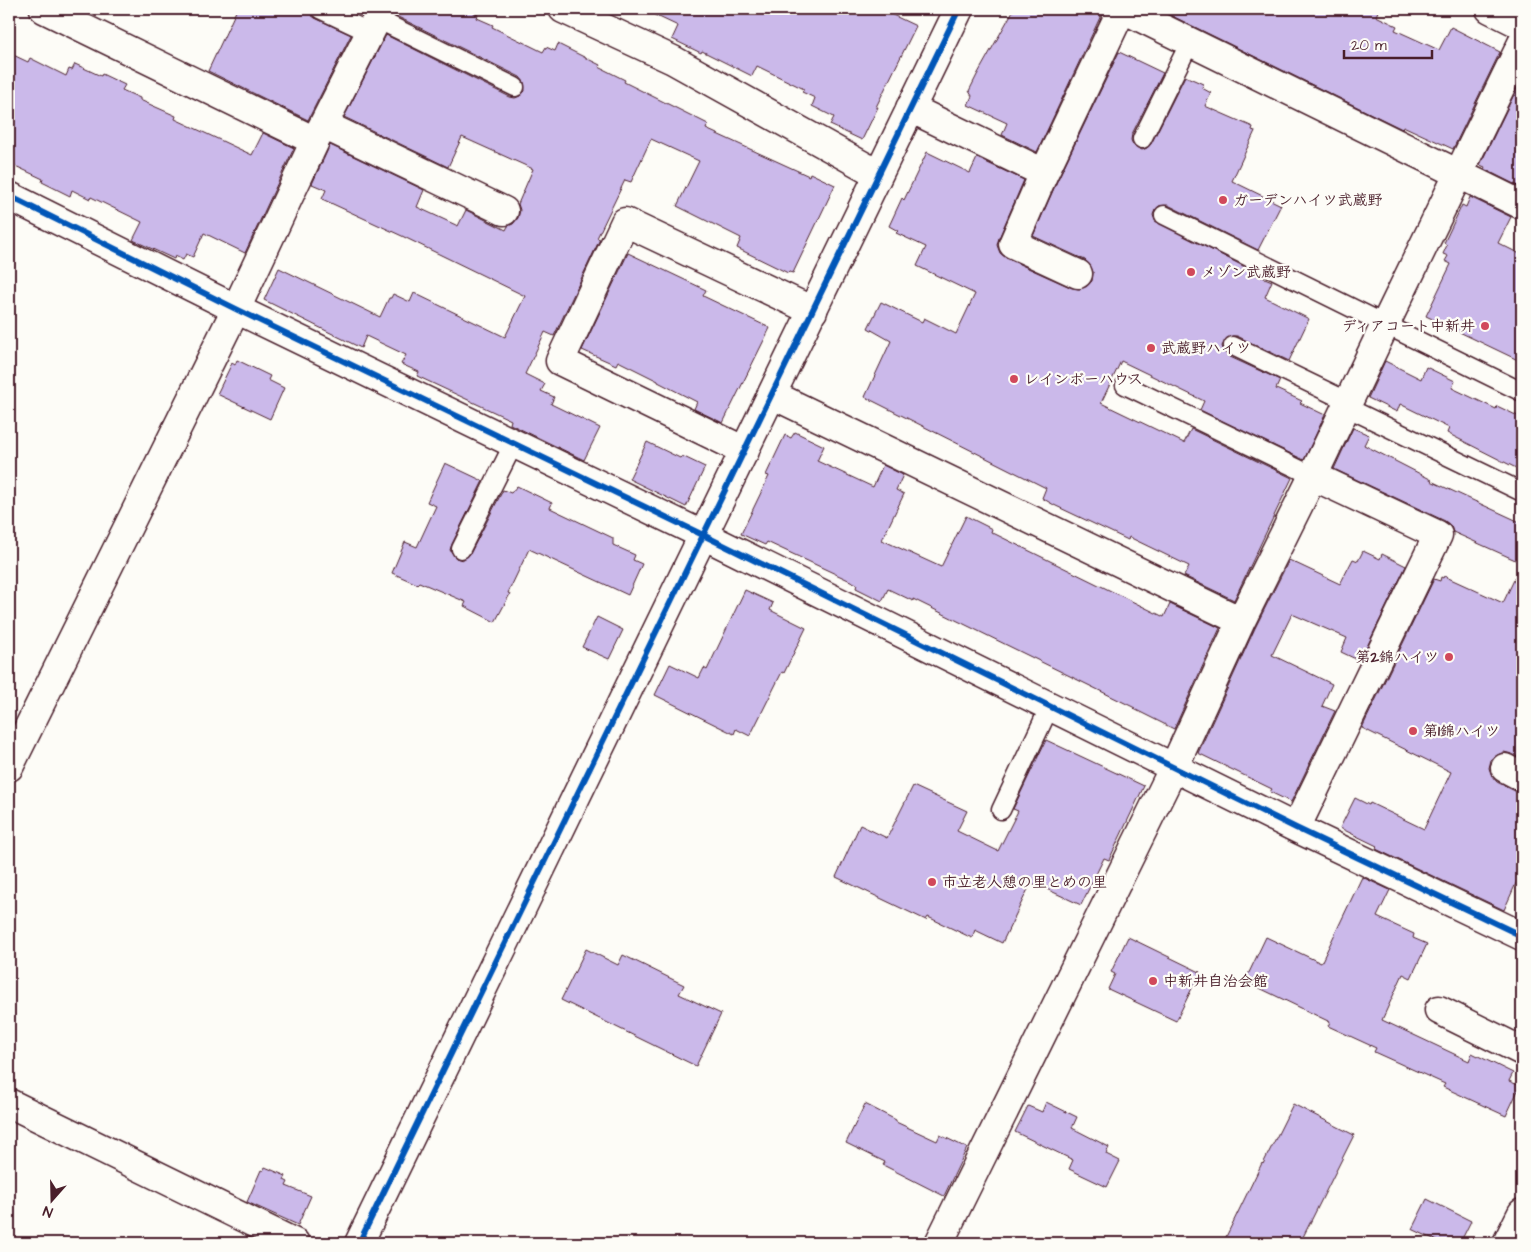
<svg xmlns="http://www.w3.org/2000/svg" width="1531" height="1252" viewBox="0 0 1531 1252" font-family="'Architects Daughter','Klee One',sans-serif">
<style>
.building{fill:#cbb9ea;stroke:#4a1f2b}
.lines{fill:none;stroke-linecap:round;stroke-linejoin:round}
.service-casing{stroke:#4a1f2b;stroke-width:21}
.minor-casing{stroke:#4a1f2b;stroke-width:31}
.tertiary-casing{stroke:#4a1f2b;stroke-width:31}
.service{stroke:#fdfcf7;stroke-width:18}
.minor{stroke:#fdfcf7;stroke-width:28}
.tertiary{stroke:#fdfcf7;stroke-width:28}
.cycleway-casing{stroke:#fdfcf7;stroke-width:9}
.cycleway{stroke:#0057b8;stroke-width:6}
.poi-dot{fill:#d1495b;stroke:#fdfcf7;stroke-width:2}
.labels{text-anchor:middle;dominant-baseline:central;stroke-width:4.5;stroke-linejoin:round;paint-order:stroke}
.poi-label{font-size:15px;font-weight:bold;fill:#4a1f2b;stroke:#fdfcf7;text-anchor:start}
</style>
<rect width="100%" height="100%" fill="#fdfcf7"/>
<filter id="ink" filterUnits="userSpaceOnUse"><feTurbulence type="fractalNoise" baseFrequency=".02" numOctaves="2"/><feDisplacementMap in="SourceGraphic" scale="10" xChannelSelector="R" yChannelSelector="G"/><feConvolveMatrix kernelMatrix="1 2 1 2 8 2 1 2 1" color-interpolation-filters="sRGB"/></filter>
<g filter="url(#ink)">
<path class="building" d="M237,9H310L311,15L315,18L351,35L308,120L208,71Z
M398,9H466L478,15L477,18L493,25L492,27L543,52L546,47L555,51L558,44L600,65L599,67L625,80L624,82L708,124L706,129L809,176L810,173L835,185L793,273L789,272L788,273L737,248L741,238L677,206L699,161L651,139L631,182L625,180L597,238L600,239L554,336L545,332L525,374L545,384L541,391L554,397L551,404L600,428L584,460L510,424L511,420L417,376L419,372L401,364L406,355L366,336L361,348L264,300L279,268L380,317L389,298H391L393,294L410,302L414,293L505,337L525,296L402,236L322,199L326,190L312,184L330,145L424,190L417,207L458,226L466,210L506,230L508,226L513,224L518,218L520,210L518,204L533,169L462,137L448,167L344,117L386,35L510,97L515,98L520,96L525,91L524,82L520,77L396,16Z
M642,9H880L916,26L876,107H878L862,140L830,125L834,117L812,106L815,98L802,92L804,89L757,66L752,76L702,51L701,53L672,39L678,26Z
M1014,9H1104L1037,152L1002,135L1007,123L968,105L972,96L969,91L977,75Z
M1158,9H1379L1376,16L1397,26L1395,30L1439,50L1451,27L1500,52L1453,149L1403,126L1402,129Z
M1119,52L1163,73L1132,134L1131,140L1133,145L1142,150L1147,148L1151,144L1185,76L1203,84L1202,88L1211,93L1205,106L1253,127L1252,130L1255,131L1232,181L1281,205L1258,250L1168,205L1159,206L1155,210L1153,215L1155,221L1249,269L1248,271L1272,281L1265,297L1309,319L1289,361L1237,336H1232L1227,338L1222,346L1224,352L1228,356L1280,380L1276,389L1302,401L1300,403L1325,415L1304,460L1200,410L1204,401L1121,361L1101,403L1184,443L1191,429L1292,478L1234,600L1184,576L1189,566L1129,537L1128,540L1054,505L1042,498L1046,488L865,397L891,341L868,328L881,302L922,322L924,318L956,334L975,294L917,266L926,247L896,233L898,231L889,226L902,198L904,200L927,152L970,173L977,158L1024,180L999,238L997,245L1000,253L1006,258L1072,288L1080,289L1087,286L1092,281L1093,272L1090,265L1085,260L1033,236L1058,179Z
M9,53L28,62L30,58L66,76L69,69L72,70L75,64L101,76L102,74L125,85L122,90L140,98V100L176,116L175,119L252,155L263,133L294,148L245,253L204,233L193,257L186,254L183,260L175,256L174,259L133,240L142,222L91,197L90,199L72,190L70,196L42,182L43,179L9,163Z
M1522,78V188L1484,169L1485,167L1480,165Z
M1470,197L1511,217L1498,243L1522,255V362L1426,316L1451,264L1445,261L1448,256L1443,254L1447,245L1444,243L1462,205L1466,207Z
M628,253L706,290L703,296L770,328L723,423L694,409L697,402L658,382V381L618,361L616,365L582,350Z
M237,360L270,376L268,380L284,388L270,419L217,394L232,363L235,365Z
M1385,361L1421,379L1426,367L1455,381L1452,388L1496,409L1497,406L1522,418V471L1447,433L1449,428L1400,404L1397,412L1368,398Z
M1353,428L1369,435L1364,445L1432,480L1431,481L1522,523V759L1512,754L1504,752L1497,755L1491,760L1489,768L1492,776L1497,782L1515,791L1522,793V870L1504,910L1376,849L1377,846L1340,828L1355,798L1369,805L1370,803L1424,829L1451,772L1362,728L1434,579L1440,581L1441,577L1443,578L1444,576L1503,603L1522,563L1453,532L1451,526L1445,521L1334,469Z
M795,432L824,446L817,461L873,487L883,465L903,475L896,490L904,494L882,540L941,567L966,516L992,529L991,532L1164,617L1170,604L1220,628L1174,729L1134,709L1135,708L913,599V601L888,589L882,601L856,588L857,584L767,542L765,545L741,534L769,476L766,475L785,435L791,438Z
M647,442L680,458L682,456L705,467L686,507L629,479Z
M445,463L483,481L452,544L450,550L456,558L462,560L470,554L503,490L511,493L517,486L552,503L550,508L613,538V545L635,555L633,560L642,564L628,595L529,549L508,593L510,594L495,622L464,606L466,602L419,582L417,584L392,573L405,542L417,547L436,506L427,502Z
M1363,551L1380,559L1382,554L1406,566L1360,661L1341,652L1347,638L1292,614L1272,655L1332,684L1322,706L1335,711L1291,802L1270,792L1272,789L1198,753L1255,628L1289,560L1340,584L1353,559L1358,561Z
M745,590L773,603L770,610L806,628L784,673L782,672L750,736L736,729L734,734L655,695L670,664L699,678L704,668L707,670Z
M597,617L623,630L609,659L582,647Z
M1046,740L1144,786L1109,860L1104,858L1081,905L1040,886L1039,888L1031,883L1002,943L975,930L972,938L928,917L926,920L836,877L860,825L887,838L913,786L967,811L957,831L998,851L1018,811L1013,809Z
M1362,877L1390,890L1377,917L1414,934L1413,938L1427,944L1411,978L1403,974L1382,1020L1469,1061L1472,1053L1513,1073L1509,1081L1520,1086L1506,1116L1443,1087L1445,1084L1374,1052L1376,1048L1328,1026L1330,1022L1245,981L1266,937L1321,963Z
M1128,937L1200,972L1176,1021L1108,989L1115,974L1111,972Z
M586,949L618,965L623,955L684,985L679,994L721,1014L696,1066L561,1000Z
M1046,1102L1077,1117L1072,1128L1109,1147L1106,1154L1120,1161L1107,1187L1069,1169L1073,1160L1015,1132L1028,1106L1042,1112Z
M865,1104L896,1120V1122L937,1141L940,1135L967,1148L944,1196L883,1165L885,1162L846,1143Z
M1293,1104L1354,1135L1300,1243H1223L1262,1163L1263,1164Z
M265,1167L286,1176L284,1180L288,1182L286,1186L311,1196L298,1225L247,1202L261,1170L263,1171Z
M1427,1199L1471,1221L1460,1243H1442L1412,1229Z"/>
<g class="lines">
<g class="service-casing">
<path id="service" d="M320,9L371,33
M377,19L515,87
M1142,139L1190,42
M1164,215L1522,392
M1233,346L1349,402
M1125,385L1313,476
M1346,407L1522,492
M461,549L514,443
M1001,810L1050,706"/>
</g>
<g class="minor-casing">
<path id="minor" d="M44,9L315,141
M563,9L673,60L878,174
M1123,9L1522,205
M910,108L1044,173L1013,244L1078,274
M324,125L504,211
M1044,173L1122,9
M9,196L236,309L703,535L1296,828L1522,936
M773,395L1241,621
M745,451L560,361L625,222L813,311
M9,767L236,309L315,141L382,9
M1505,768L1522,777
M1296,828L1438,535L1313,476
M1439,1010L1522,1051
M9,1103L295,1243
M939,1243L1174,767L1241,621L1313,476L1385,325L1522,43
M1507,1243L1522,1213"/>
</g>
<g class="tertiary-casing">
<path id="tertiary" d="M1490,9L1522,25
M359,1243L959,9"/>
</g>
<use href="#service" class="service"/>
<use href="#minor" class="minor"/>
<use href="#tertiary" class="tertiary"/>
<g class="cycleway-casing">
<path id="cycleway" d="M9,196L236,309L703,535L1296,828L1522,936
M359,1243L959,9"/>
</g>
<use href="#cycleway" class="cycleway"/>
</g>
</g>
<g class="poi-dot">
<circle cx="1223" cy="200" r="5"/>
<circle cx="1191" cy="272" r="5"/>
<circle cx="1485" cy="326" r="5"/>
<circle cx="1151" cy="348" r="5"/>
<circle cx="1014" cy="379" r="5"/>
<circle cx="1449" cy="657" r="5"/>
<circle cx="1413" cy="731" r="5"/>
<circle cx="932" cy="882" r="5"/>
<circle cx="1153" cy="981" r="5"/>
</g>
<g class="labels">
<g class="poi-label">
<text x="1233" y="200">ガーデンハイツ武蔵野</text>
<text x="1201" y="272">メゾン武蔵野</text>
<text x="1475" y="326" text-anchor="end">ディアコート中新井</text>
<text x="1161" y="348">武蔵野ハイツ</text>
<text x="1024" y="379">レインボーハウス</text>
<text x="1439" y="657" text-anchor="end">第2錦ハイツ</text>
<text x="1423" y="731">第1錦ハイツ</text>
<text x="942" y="882">市立老人憩の里とめの里</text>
<text x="1163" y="981">中新井自治会館</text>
</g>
</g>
<rect width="1531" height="1252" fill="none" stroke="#fdfcf7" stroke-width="30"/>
<rect x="15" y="15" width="1501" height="1222" fill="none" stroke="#4a1f2b" stroke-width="2" filter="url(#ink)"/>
<g transform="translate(52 1200) rotate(200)" stroke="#fdfcf7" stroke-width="4" paint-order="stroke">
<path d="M0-4L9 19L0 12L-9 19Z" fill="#4a1f2b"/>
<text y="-8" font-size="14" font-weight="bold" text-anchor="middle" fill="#4a1f2b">N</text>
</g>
<path d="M1344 50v8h88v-8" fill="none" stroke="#4a1f2b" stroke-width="2.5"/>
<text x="1351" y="50" font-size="15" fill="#4a1f2b" stroke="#fdfcf7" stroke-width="4" paint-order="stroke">20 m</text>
</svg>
